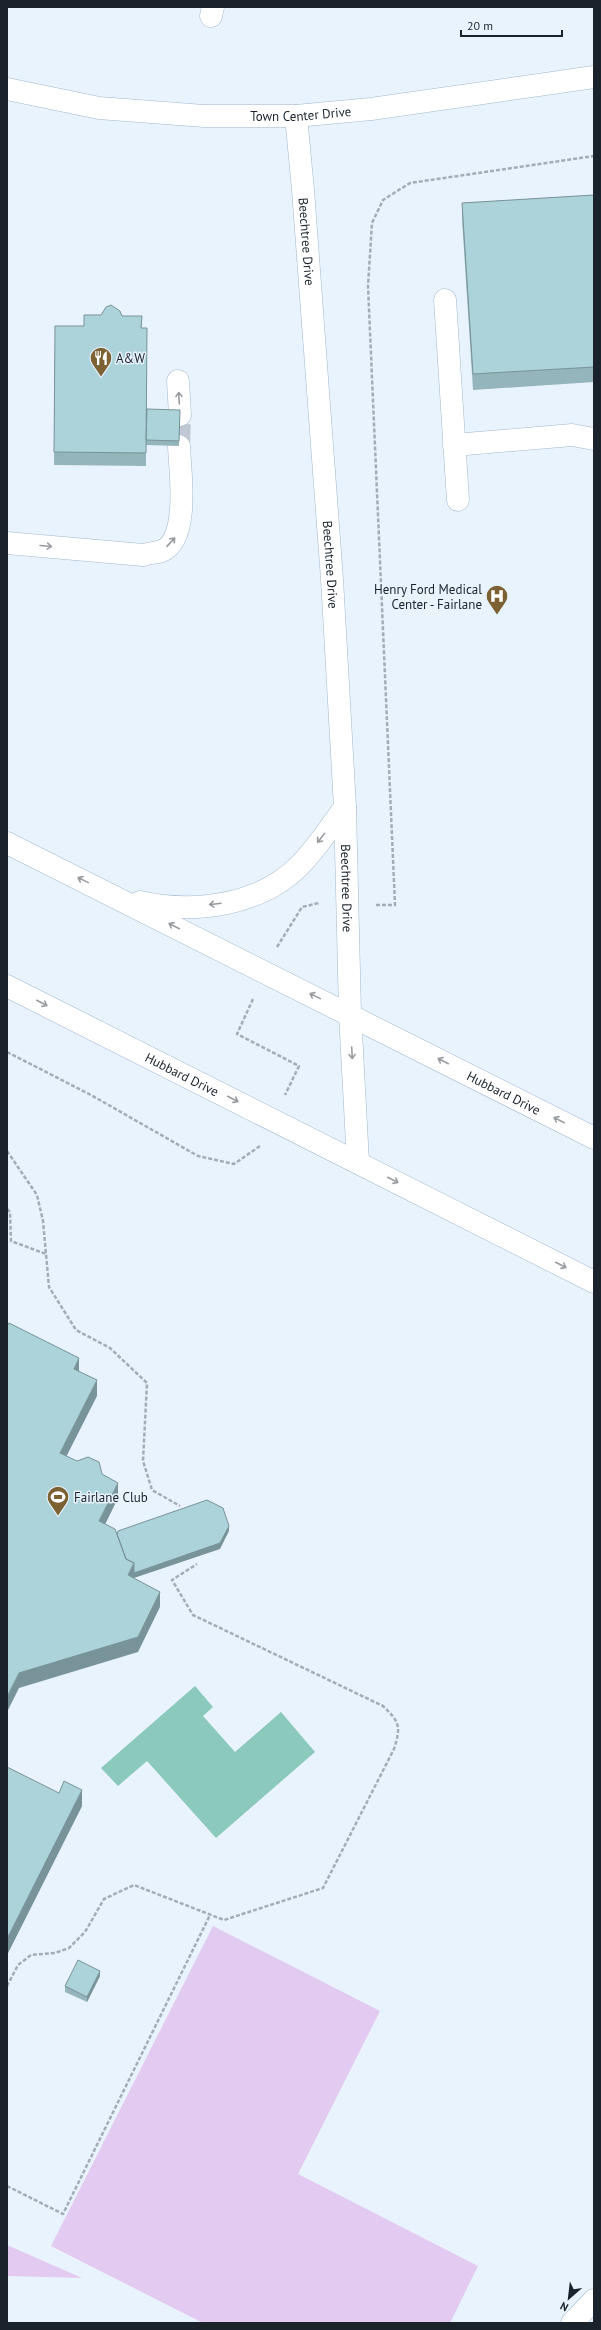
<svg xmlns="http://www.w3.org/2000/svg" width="601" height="2330" viewBox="0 0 601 2330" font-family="'PT Sans',sans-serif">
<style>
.green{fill:#e2caf0}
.water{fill:#8ac9bb}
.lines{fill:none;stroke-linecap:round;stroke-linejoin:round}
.minor-tunnel{stroke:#c0c9d3;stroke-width:22;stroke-dasharray:22 11;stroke-linecap:butt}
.minor-casing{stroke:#a0b8cf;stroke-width:23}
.path{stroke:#a4adb7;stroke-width:2.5;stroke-dasharray:4 2;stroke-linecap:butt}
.minor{stroke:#fff;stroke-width:22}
.wall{fill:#94b5bb}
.shaded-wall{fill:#789399}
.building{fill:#acd2da;stroke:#789399}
.oneway{stroke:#989ca0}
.labels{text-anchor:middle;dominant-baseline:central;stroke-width:3;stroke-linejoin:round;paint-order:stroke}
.street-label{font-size:13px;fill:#1a232c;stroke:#e9f3fd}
.poi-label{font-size:13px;fill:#1a232c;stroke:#e9f3fd;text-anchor:start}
</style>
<rect width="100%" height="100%" fill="#e9f3fd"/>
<path class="green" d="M213,1926L380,2011L298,2174L478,2266L450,2323H203L51,2246Z
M7,2245L82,2278L7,2276Z"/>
<path class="water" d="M195,1686L213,1707L203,1716L235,1752L281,1712L315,1752L216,1838L147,1761L118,1786L101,1768Z"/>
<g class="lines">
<path class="minor-tunnel" d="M179,446L180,415"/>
<g class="minor-casing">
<g id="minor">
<path d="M211,16L213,7"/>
<path id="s1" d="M7,89L99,108L204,116H296L371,109L594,77"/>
<path id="s2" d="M296,116L303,190L332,579L345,807L350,1014L358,1162"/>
<path d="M445,300L458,500"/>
<path d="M178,381L180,415"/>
<path d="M454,445L572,435L594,439"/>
<path d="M7,543L143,555C149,553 156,553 162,551C190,539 180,471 179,446"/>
<path id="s3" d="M7,843L594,1138"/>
<path d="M140,902C194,914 260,906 300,865C317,848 331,826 345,807"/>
<path id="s4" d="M7,986L594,1282"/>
<path d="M572,2323L594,2300"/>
</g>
</g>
<path class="path" d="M376,905H395L368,286L372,223L383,200L410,183L594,156
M277,947L302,907L319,903
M253,999L237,1034L299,1066L285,1095
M7,1052L91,1095L198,1156L234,1164L260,1146
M7,1151L37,1195L43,1221L49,1287L76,1330L110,1348L147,1383L143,1461L152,1490L180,1506
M7,1209L10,1212L11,1241L46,1254
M7,1986L18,1965L31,1955L55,1953L69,1948L85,1932L104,1899L134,1885L224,1920L323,1888L394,1749C401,1727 400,1722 383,1706L193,1615L172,1580L197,1564
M7,2186L63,2214L210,1915"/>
<use href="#minor" class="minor"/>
</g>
<path class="wall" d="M594,195V382L473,390L462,219V203Z
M55,326L142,328L147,419L180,410L179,446L146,445V466L54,465Z
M7,1767L82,1806L8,1953H7Z
M100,1976L87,2002L65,1992V1986Z"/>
<path class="shaded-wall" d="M79,1358V1373L74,1369Z
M97,1380V1396L60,1469V1453Z
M118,1483V1498L99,1537V1521Z
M229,1526V1531L220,1549L134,1578L128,1575L134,1563Z
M160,1592V1607L138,1652L19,1688L7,1712V1697L19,1673Z
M82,1790V1806L8,1953V1937Z
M100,1971V1976L87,2002V1997Z"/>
<path class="building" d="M594,195V367L473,374L462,203Z
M111,305L120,311L122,316H142L141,328H147L146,453L54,452L55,326H84V315H101L106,307Z
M147,409L180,410L179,441L146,440Z
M9,1323L79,1358L74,1369L97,1380L60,1453L77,1461L88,1457L99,1462L102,1474L118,1483L99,1521L115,1529L126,1559L134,1563L128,1575L160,1592L138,1637L19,1673L7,1697V1326Z
M207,1500L223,1508L229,1526L220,1543L134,1573V1563L126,1559L117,1534L118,1531Z
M7,1767L59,1793L64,1781L82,1790L8,1937H7Z
M78,1960L100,1971L87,1997L65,1986Z"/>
<defs><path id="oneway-shaft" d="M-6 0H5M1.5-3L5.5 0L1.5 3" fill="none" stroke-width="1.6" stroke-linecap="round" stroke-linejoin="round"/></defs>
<g class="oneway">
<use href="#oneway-shaft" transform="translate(179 398) rotate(-93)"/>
<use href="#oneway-shaft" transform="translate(171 542) rotate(-47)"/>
<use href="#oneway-shaft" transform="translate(46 546) rotate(5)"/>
<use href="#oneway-shaft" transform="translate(321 838) rotate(128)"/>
<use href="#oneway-shaft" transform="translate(83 880) rotate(-154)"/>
<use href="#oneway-shaft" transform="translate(215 904) rotate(173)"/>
<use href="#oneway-shaft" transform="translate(174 926) rotate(-153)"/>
<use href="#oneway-shaft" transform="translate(315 996) rotate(-154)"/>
<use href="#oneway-shaft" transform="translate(42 1003) rotate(27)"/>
<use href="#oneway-shaft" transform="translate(352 1053) rotate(87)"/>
<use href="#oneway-shaft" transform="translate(443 1061) rotate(-153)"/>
<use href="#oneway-shaft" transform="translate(233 1099) rotate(27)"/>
<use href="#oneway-shaft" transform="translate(559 1120) rotate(-153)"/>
<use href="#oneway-shaft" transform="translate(393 1180) rotate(27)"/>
<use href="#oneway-shaft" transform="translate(561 1265) rotate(27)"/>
</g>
<defs>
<g id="restaurant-pin" transform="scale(1.15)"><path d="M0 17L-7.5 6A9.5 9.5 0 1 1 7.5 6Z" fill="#7c6233" stroke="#e9f3fd"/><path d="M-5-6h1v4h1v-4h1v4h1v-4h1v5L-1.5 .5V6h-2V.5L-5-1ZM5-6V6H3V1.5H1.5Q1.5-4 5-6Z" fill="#fff"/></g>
<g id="hospital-pin" transform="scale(1.15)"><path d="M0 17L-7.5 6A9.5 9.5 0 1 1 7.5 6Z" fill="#7c6233" stroke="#e9f3fd"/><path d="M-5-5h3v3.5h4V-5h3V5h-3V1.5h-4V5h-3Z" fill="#fff"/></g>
<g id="stadium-pin" transform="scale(1.15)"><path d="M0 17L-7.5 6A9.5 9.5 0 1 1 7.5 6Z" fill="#7c6233" stroke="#e9f3fd"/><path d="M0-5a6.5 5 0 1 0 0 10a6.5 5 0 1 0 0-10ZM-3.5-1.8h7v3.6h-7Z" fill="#fff"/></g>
</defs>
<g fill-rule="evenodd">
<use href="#restaurant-pin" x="101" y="358"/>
<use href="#hospital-pin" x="497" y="596"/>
<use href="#stadium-pin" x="58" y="1497"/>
</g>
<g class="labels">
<g class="street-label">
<text stroke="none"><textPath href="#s1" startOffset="296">Town Center Drive</textPath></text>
<text stroke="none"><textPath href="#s2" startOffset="126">Beechtree Drive</textPath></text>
<text stroke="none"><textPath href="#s2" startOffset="450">Beechtree Drive</textPath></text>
<text stroke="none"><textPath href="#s2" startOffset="774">Beechtree Drive</textPath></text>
<text stroke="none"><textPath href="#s4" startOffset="196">Hubbard Drive</textPath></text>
<text stroke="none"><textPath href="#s3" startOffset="556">Hubbard Drive</textPath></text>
</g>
<g class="poi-label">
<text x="116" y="358">A&amp;W</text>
<text x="482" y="589" text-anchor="end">Henry Ford Medical<tspan x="482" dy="15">Center - Fairlane</tspan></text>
<text x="74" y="1497">Fairlane Club</text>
</g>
</g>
<rect width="601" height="2330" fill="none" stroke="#1a232c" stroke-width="16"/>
<g transform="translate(569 2298) rotate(208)" stroke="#e9f3fd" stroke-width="3" paint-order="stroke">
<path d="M0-3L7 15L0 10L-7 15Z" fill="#1a232c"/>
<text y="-6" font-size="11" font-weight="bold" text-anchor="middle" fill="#1a232c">N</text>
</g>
<path d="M461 30v6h101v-6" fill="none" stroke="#1a232c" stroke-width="2"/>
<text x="467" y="30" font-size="12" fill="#1a232c" stroke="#e9f3fd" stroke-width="3" paint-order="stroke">20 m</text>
</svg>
